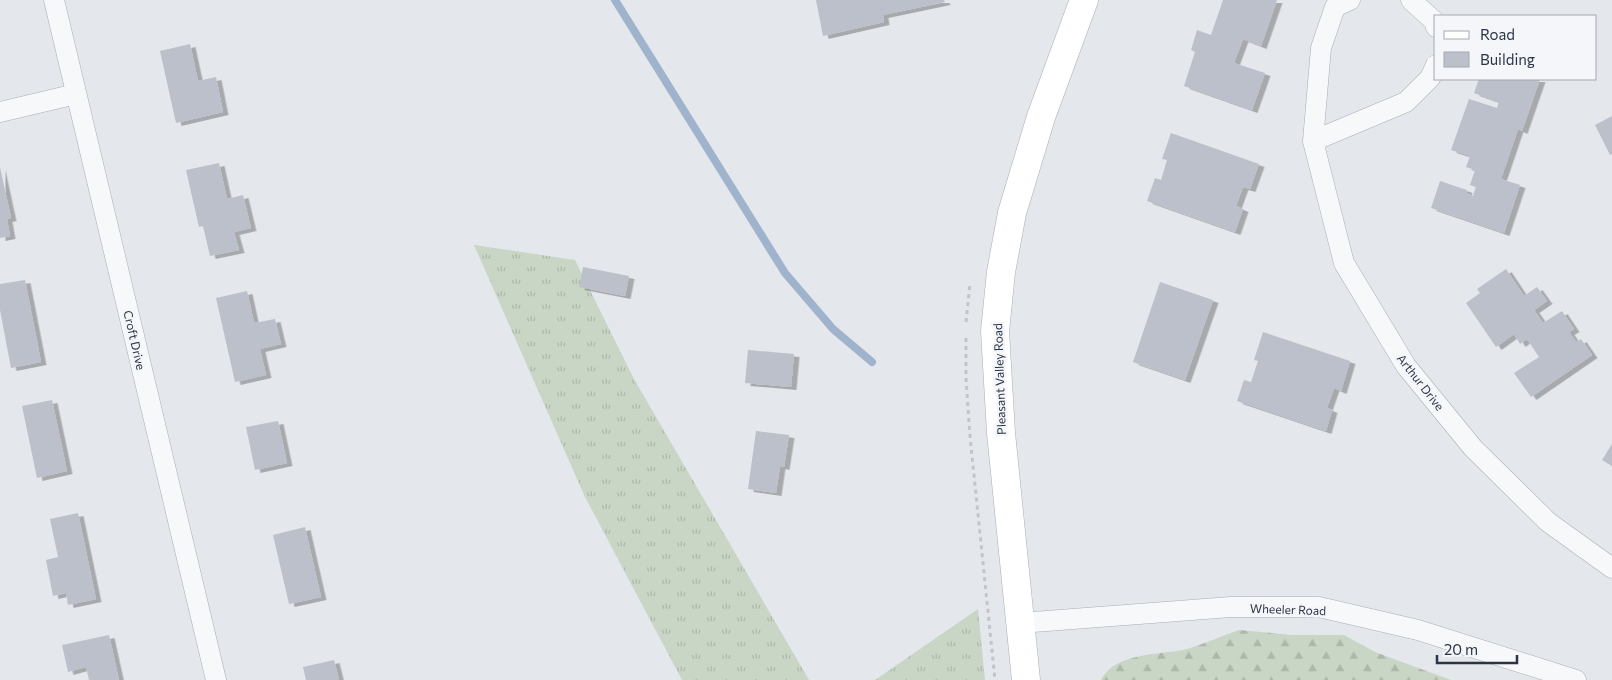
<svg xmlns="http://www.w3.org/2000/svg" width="1612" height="680" viewBox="0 0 1612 680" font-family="Commissioner,sans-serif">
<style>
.grass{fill:url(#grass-tufts)}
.forest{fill:url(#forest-firs)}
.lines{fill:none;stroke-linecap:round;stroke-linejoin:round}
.stream{stroke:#9fb4cc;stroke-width:8}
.building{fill:#bbc0ca;filter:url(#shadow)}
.street-casing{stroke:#a9aeb7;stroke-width:21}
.secondary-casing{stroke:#a9aeb7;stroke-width:29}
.path{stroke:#c2c5cb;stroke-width:3;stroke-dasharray:4 4;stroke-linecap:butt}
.street{stroke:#f7f8fa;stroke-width:20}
.secondary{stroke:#fff;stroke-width:28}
.labels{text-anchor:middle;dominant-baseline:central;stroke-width:5;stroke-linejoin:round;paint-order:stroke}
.street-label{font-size:12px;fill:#2b3445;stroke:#f4f6f9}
</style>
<defs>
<pattern id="grass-tufts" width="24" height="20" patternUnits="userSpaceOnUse" patternTransform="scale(1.25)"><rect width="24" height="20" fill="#c9d6c5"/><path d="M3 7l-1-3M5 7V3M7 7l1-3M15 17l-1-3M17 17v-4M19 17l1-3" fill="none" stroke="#adb8ab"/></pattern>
<pattern id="forest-firs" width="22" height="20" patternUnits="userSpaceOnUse" patternTransform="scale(1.25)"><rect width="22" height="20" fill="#c9d6c5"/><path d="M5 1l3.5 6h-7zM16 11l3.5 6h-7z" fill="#adb8ab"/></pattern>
<filter id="shadow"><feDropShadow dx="5.5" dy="3" stdDeviation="0" flood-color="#0004"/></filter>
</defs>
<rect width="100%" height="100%" fill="#e4e7ec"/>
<path class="grass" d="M474,245L575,260L634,379L809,680H682L585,497Z
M978,609L985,680H875Z"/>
<path class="forest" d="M1239,630L1292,635H1344L1375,652L1451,680H1101C1115,652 1161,655 1187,649C1204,644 1222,636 1239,630Z"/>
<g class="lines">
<path class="stream" d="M615,0L785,273L833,329L872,362"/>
</g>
<path class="building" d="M816,0H944L945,2L883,15L884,22L823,36Z
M1223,0H1277L1261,46L1243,39L1234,63L1265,73L1252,110L1184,86L1195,52L1191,50L1197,30L1211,35Z
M190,44L198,81L216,77L223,112L176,123L160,51Z
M1479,79H1540L1522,131L1518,129L1501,179L1520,185L1504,233L1431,208L1440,181L1467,190L1466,193L1473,196L1476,187L1470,185L1475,170L1466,167L1470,156L1451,150L1469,99L1497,108L1499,102L1474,93Z
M1612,116V154L1610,155L1595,125Z
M1171,133L1259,164L1250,189L1243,187L1236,206L1243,209L1235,232L1147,201L1155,178L1161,180L1167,160L1162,159Z
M219,163L227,199L243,195L251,228L234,232L239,250L210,256L203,226L199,227L186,170Z
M0,167L11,218L7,219L10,236L0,238Z
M583,267L629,276L625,296L579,287Z
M1506,269L1524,296L1537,287L1547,301L1534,310L1543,323L1562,311L1574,329L1569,332L1576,342L1581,339L1592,355L1531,397L1514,373L1539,357L1527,339L1520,344L1514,334L1496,347L1466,303L1480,293L1477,289Z
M25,280L41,362L11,368L0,310V284Z
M1160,282L1213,300L1185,380L1133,362Z
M247,291L254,323L275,319L281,344L260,349L266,375L235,382L216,298Z
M1263,332L1350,361L1341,391L1334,388L1327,408L1332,410L1326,431L1237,401L1244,380L1251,382L1258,361L1254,360Z
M748,350L794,354L791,387L745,383Z
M52,400L67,471L37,478L22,406Z
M278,421L287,463L255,470L246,427Z
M756,431L789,435L784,467L780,466L776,493L748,489Z
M1612,444V466L1602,460Z
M78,513L96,599L68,605L66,593L53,596L46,560L58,557L50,519Z
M305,527L321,597L289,604L273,535Z
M109,635L119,680H89L86,667L68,672L62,645Z
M334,660L339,680H306L303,667Z"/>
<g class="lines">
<g class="street-casing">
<path id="street" d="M54,0L216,680
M1350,0L1335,7L1321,48L1313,141L1344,263L1406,366L1473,448L1548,522L1612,568
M1411,0L1434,21L1436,27
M0,112L76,94
M1313,141L1406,102L1430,78L1436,65
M1020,623L1231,607H1319L1418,630L1576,680"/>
</g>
<g class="secondary-casing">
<path id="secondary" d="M1026,680L1001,433L995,331L1001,272L1012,213L1041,117L1084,0"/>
</g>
<path class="path" d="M966,322L970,283
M966,338V379L970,436L995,680"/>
<use href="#street" class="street"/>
<use href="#secondary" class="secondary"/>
</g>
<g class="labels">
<g class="street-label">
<text transform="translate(135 340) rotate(77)">Croft Drive</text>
<text transform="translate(999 379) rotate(-92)">Pleasant Valley Road</text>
<text transform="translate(1421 382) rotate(52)">Arthur Drive</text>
<text transform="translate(1288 609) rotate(2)">Wheeler Road</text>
</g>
</g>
<rect x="1434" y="15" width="162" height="65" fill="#f4f6f9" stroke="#a4a8b1"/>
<rect x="1444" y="31" width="25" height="8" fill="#ffffff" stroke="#a4a8b1"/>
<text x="1480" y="40" font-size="15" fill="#2b3445">Road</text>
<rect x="1444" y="52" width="25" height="15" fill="#bbc0ca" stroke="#a4a8b1"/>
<text x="1480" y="65" font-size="15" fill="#2b3445">Building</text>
<path d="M1437 655v8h80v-8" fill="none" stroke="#2b3445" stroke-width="2.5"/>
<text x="1444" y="655" font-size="15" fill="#2b3445" stroke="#f4f6f9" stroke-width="4" paint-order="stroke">20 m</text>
</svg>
